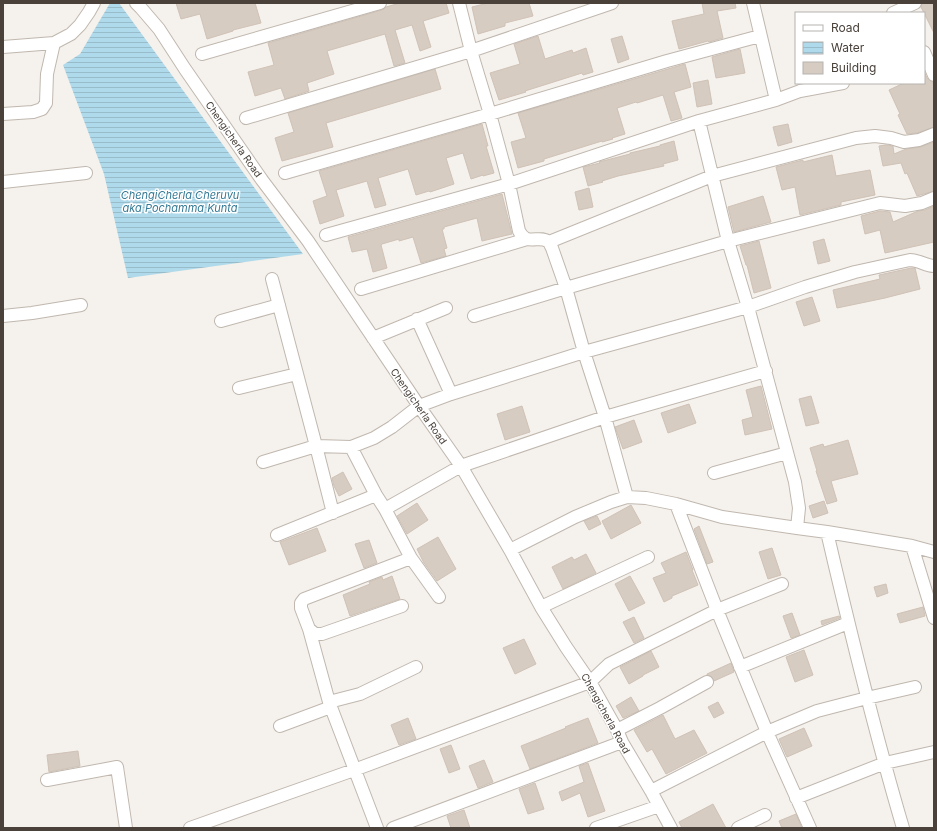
<svg xmlns="http://www.w3.org/2000/svg" width="937" height="831" viewBox="0 0 937 831" font-family="Inter,sans-serif">
<style>
.water{fill:url(#water-rules)}
.building{fill:#d6ccc2;stroke:#d0c2b6}
.lines{fill:none;stroke-linecap:round;stroke-linejoin:round}
.minor-casing{stroke:#c0b8af;stroke-width:14}
.minor{stroke:#fff;stroke-width:12}
.labels{text-anchor:middle;dominant-baseline:central;stroke-width:3;stroke-linejoin:round;paint-order:stroke}
.street-label{font-size:10px;fill:#49413a;stroke:#fff}
.water-label{font-size:11px;font-style:italic;fill:#357a96;stroke:#fff}
</style>
<defs>
<pattern id="water-rules" width="6" height="5" patternUnits="userSpaceOnUse"><rect width="6" height="5" fill="#afdaeb"/><path d="M0 2.5h6" fill="none" stroke="#98bcca"/></pattern>
</defs>
<rect width="100%" height="100%" fill="#f5f1ec"/>
<path class="water" d="M110,3H119L303,254L128,278L104,174L63,65L80,54Z"/>
<path class="building" d="M176,3H255L261,23L233,30V31L207,39L200,14L181,19Z
M400,3H446L449,13L423,21L431,47L420,51L412,25L395,30L405,63L394,66L385,34L327,51L334,74L307,83L309,91L285,99L281,88L255,96L248,72L274,65L268,43L382,10L386,7Z
M488,3H529L533,16L505,23V26L478,34L472,7Z
M702,3H735L736,8L717,11L723,38L709,42L708,41L679,49L672,21L704,14Z
M922,3H934V33L921,7Z
M538,36L545,59L572,50L573,53L586,48L593,72L583,75L582,73L525,91L526,92L499,100L490,73L520,64L514,44Z
M622,36L629,59L618,63L611,39Z
M740,49L745,73L716,78L712,57Z
M685,64L691,87L674,92L682,118L671,121L663,95L637,103L636,102L617,108L625,134L612,138L613,139L602,142V141L544,159V161L518,168L511,142L526,138L518,113Z
M435,69L441,89L326,123L333,147L282,161L275,138L294,132L288,113Z
M924,71L927,78L934,84V127L917,133L907,134L898,115L900,114L889,90L904,83H924Z
M708,80L712,104L697,107L693,83Z
M482,124L488,146H486L494,173L483,176V175L471,179L463,153L446,158L454,184L430,192L429,191L416,195L408,169L378,178L386,205L375,208L367,181L336,190L344,216L320,224L313,201L327,196L319,171Z
M788,124L792,142L778,146L773,127Z
M674,141L678,160L663,164L664,166L618,176L602,181L603,182L588,186L583,167L600,163L599,162L630,154V153L660,146V145Z
M934,142V191L917,196L907,173L905,174L901,163L883,166L879,146L886,145L893,146L894,154L906,149L920,147Z
M832,155L836,176L870,170L875,195L841,202V205L800,215L795,187L782,190L776,167L803,160V162Z
M589,188L593,207L579,210L575,192Z
M502,194L512,234L482,241L477,218L444,227V229H442L447,248L444,249L446,256L421,263L413,237L399,241V239L382,244L381,245L387,268L373,272L367,249L352,252L348,237Z
M763,196L771,222L734,232L728,207Z
M934,206V242L885,253L880,230L865,234L861,216L880,211L890,212L893,222L918,211L925,210Z
M824,239L830,261L818,264L813,242Z
M759,241L771,288L754,293L747,265H746L740,246Z
M911,268H915L920,289L885,298L837,308L833,290L880,279L879,275Z
M812,297L820,321L804,326L796,302Z
M761,386L772,429L745,435L742,420L753,417L746,390Z
M811,396L819,423L806,426L799,399Z
M689,404L696,423L668,433L661,413Z
M522,406L530,432L505,440L497,414Z
M634,420L642,442L623,449L615,427Z
M848,440L858,474L831,481L837,501L827,504L816,471H817L810,448L823,444L824,447Z
M343,472L352,489L339,496L334,486L332,478Z
M824,501L828,513L813,518L809,506Z
M417,503L428,520L407,534L397,516Z
M631,505L641,523L611,539L602,521Z
M597,516L601,524L589,530L584,521Z
M699,526L713,562L707,564L694,529Z
M317,528L326,551L289,565L280,542Z
M438,537L456,569L437,581L424,563L417,549Z
M369,540L377,563L364,568L355,544Z
M772,548L781,575L768,579L759,552Z
M686,552L693,570H692L698,585L672,596V598L664,602L653,578L666,573L661,563Z
M586,554L596,573L563,589L552,567L572,557L574,560Z
M392,576L400,599L350,616L343,595L370,584L369,582L382,577L383,580Z
M630,576L645,603L629,611L615,584Z
M886,584L888,593L877,597L874,587Z
M923,607L925,616L900,623L897,614Z
M792,613L800,635L791,638L783,616Z
M839,616L840,618L822,625L821,621Z
M634,617L644,638L634,643L623,622Z
M524,639L536,664L515,674L503,648Z
M804,650L813,675L795,682L786,657Z
M651,651L659,667L643,675V676L629,684L620,667Z
M731,663L734,672L714,681L711,676L707,675V674Z
M631,697L639,711L623,718L616,706Z
M718,702L724,713L714,718L708,707Z
M663,715L675,739L694,730L707,753L666,774L652,749L647,752L634,730Z
M408,718L416,739L399,745L391,725Z
M588,718L598,743L530,769L521,746L566,728L565,727Z
M804,728L812,746L787,757L779,739Z
M451,745L460,769L449,773L440,749Z
M78,751L80,766L49,772L47,755Z
M484,760L493,782L478,788L469,766Z
M588,763L605,811L588,817L580,793L562,801L559,792L584,782L579,766Z
M535,783L544,809L528,814L519,789Z
M713,804L726,828H682L679,822Z
M464,810L470,828H451L447,816Z
M796,814L802,828H782L779,821Z"/>
<g class="lines">
<g class="minor-casing">
<path id="minor" d="M136,3L141,8L159,29L185,69L262,180L308,241L419,406L461,466L510,550L541,607L566,647L590,682L617,730L622,742L651,791L671,828
M459,3L471,51L490,114L509,184L519,231C527,247 539,234 549,242C550,244 551,246 552,248L566,288L584,352L605,417L627,497
M753,3L776,100
M893,13L915,3
M3,47L54,43L71,34L80,25L89,12L94,3
M924,52L934,75
M202,54L380,3
M3,114L33,112L42,109L46,103L47,74L54,43
M246,118L471,51L612,3
M699,121L728,241L748,307L795,482L799,508L797,528
M285,173L490,114L667,61L760,36
M3,182L86,173
M326,235L509,184L699,121L776,100L800,91L843,83
M549,242L712,176L856,138L875,136L891,138L904,142L919,140L934,134
M272,279L316,446L333,513
M361,289L527,239
M3,316L32,313L81,305
M474,316L566,288L728,241L880,203L905,206L922,203L934,198
M417,319L451,394
M221,321L279,305
M373,338L446,308
M239,388L297,374
M351,447L376,495L385,509L411,558L439,597
M263,462L316,446L351,447L374,438L392,427L419,406L451,394L584,352L748,307L805,287L855,272L910,260C919,260 926,266 934,266
M714,473L787,453
M676,504L717,610L767,732L810,828
M385,509L461,466L605,417L766,371
M827,532C850,631 874,730 903,828
M277,535L376,495
M912,546L934,618
M510,550L575,517L611,502L627,497L646,498L676,504L722,517L797,528L827,532L912,546L934,552
M402,606L322,634H315L309,629L301,608V603L304,599L411,558
M541,607L648,557
M309,629L329,702
M740,667L848,623
M280,726L331,707
M617,730L660,708L707,682
M47,780L117,767L126,828
M651,791L767,732L817,711L867,698L915,687
M796,798L885,763L934,752
M190,828L354,770L590,682L609,664L717,610L782,584
M377,828L329,702L360,694L416,667
M393,828L622,742
M596,828L659,806
M738,828L765,815"/>
</g>
<use href="#minor" class="minor"/>
</g>
<g class="labels">
<g class="street-label">
<text transform="translate(234 139) rotate(55)">Chengicherla Road</text>
<text transform="translate(419 406) rotate(55)">Chengicherla Road</text>
<text transform="translate(606 713) rotate(61)">Chengicherla Road</text>
</g>
<g class="water-label">
<text x="180" y="195">ChengiCherla Cheruvu<tspan x="180" dy="13">aka Pochamma Kunta</tspan></text>
</g>
</g>
<rect width="937" height="831" fill="none" stroke="#49413a" stroke-width="8"/>
<rect x="795" y="12" width="130" height="72" fill="#ffffff" stroke="#b6b3b0"/>
<rect x="803" y="25" width="20" height="6" fill="#ffffff" stroke="#b6b3b0"/>
<text x="831" y="32" font-size="12" fill="#49413a">Road</text>
<rect x="803" y="42" width="20" height="12" fill="url(#water-rules)" stroke="#b6b3b0"/>
<text x="831" y="52" font-size="12" fill="#49413a">Water</text>
<rect x="803" y="62" width="20" height="12" fill="#d6ccc2" stroke="#b6b3b0"/>
<text x="831" y="72" font-size="12" fill="#49413a">Building</text>
</svg>
